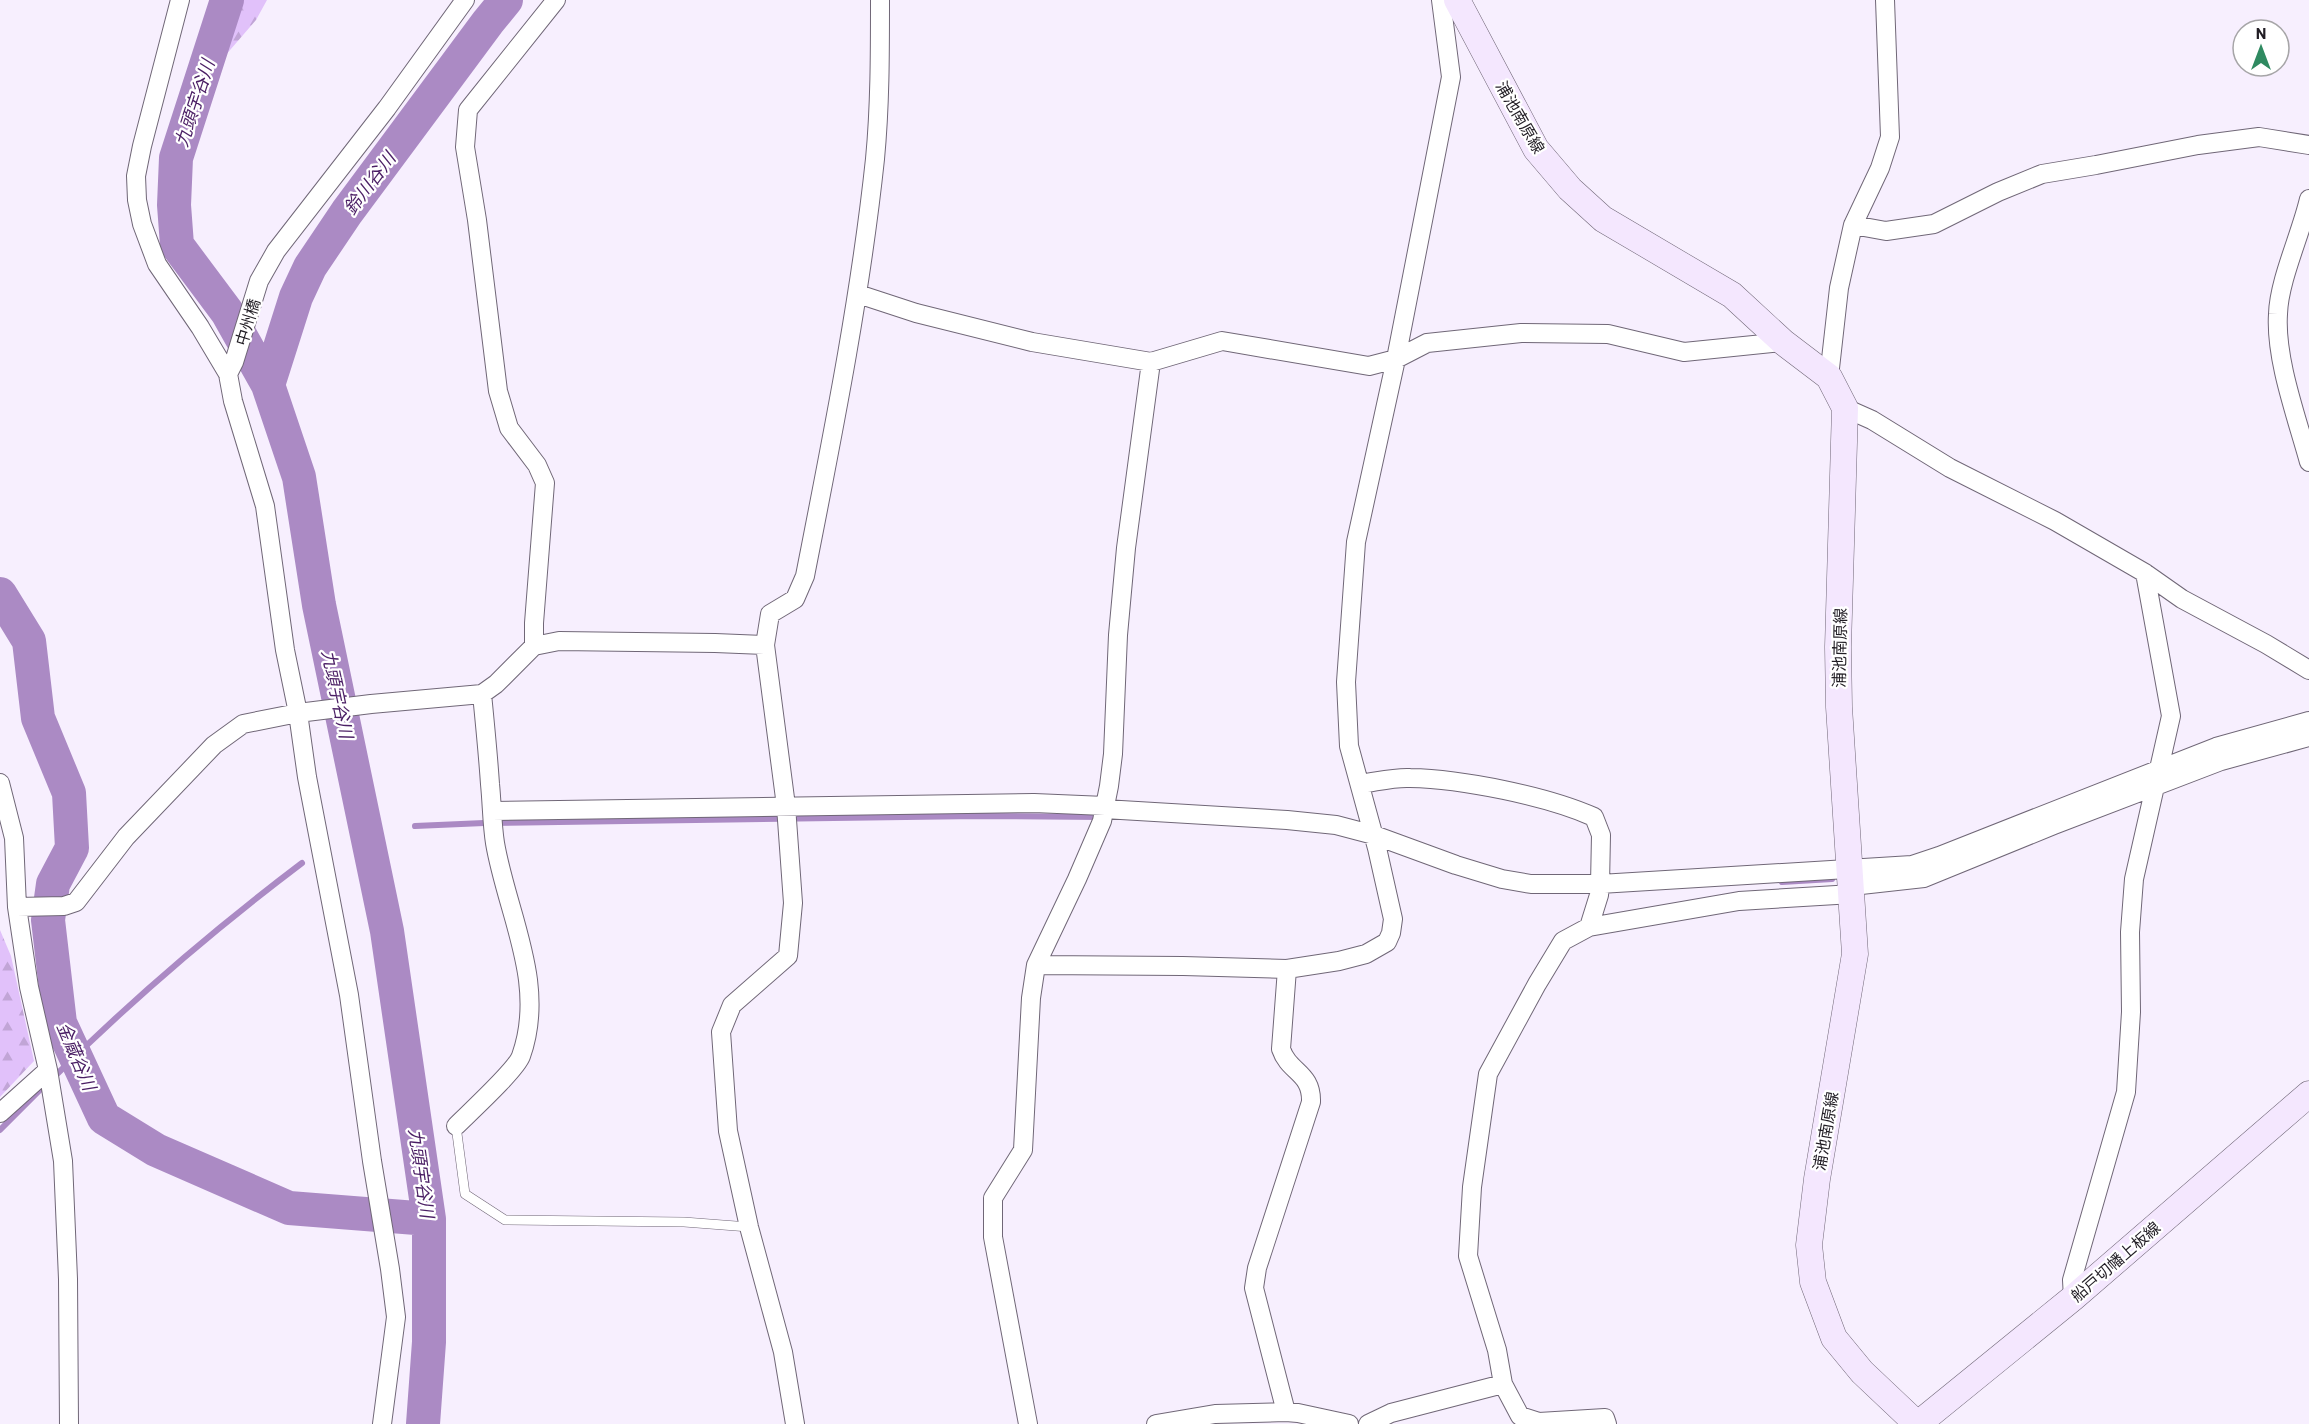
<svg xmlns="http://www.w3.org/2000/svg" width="2309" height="1424" viewBox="0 0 2309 1424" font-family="Barlow,'Noto Sans JP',sans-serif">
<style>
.forest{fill:url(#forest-firs)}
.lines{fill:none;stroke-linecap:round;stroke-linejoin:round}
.stream{stroke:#ab8ac4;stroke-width:6}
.river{stroke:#ab8ac4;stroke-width:34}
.service-casing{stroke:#706777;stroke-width:10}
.minor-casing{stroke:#706777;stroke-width:20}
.secondary-casing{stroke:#706777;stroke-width:27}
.service{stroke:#fff;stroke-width:9}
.minor{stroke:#fff;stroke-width:18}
.secondary{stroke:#f4e7fe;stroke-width:26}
.labels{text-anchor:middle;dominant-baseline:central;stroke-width:4.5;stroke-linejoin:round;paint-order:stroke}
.street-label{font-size:16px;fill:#211d24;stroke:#fff}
.water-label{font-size:18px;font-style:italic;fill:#4a1e64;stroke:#fff}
</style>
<defs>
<pattern id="forest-firs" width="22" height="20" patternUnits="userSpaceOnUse" patternTransform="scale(1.5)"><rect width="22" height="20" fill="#e1c1fa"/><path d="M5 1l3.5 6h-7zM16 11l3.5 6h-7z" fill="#c1a5d6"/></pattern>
</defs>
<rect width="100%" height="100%" fill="#f7effe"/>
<path class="forest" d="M242,0H267L256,20L224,57Z
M0,930L11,956L34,1061L0,1097Z"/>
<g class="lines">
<path class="stream" d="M415,826L484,823L977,816L1101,817
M1782,882L1832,879
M56,1075C133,999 216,928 302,863
M0,1130L44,1086"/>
<path class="river" d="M227,0L176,158L174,205L177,245L227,312L268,385L299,477L319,605L387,931L429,1219V1342L423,1424
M268,385L296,297L310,267L347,212L488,22L506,0
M0,594L29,641L38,718L69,793L72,848L53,884L48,920L60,1023L104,1118L156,1150L289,1208L429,1219"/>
<g class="service-casing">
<path id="service" d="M456,1126L465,1194L505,1220L684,1222L749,1227"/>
</g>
<g class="minor-casing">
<path id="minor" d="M180,0L142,146L136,176L137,200L142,224L157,264L200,327L228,374L233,401L265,506L285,650L298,713L307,777L349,995L372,1161L390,1269L396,1317L382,1424
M2309,199C2301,234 2279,280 2278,314C2275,359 2297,418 2309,462
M1853,225L1886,231L1934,224L1998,192L2042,174L2096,165L2198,145L2259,137L2309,145
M858,294L916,313L1032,342L1151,362L1222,341L1369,366L1396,359L1427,343L1521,333L1608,334L1684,352L1783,342
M228,374L234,362L259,281L276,251L387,108L465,0
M1829,377L1839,288L1853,225L1880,168L1890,137L1885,0
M1845,408L1872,420L1950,468L2055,521L2145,573L2182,599L2266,644L2309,670
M534,646V623L545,483L537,465L509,428L498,391L477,220L465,147L468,110L556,0
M0,783L14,838L17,907L29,987L48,1070L63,1161L68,1279L69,1424
M1360,784C1376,782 1394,777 1410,778C1462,779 1547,796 1594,817L1601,835L1600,884L1599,895L1589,927
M1104,809L1287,820L1336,825L1374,835L1456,865L1502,879L1531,884H1600L1912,865L1939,856L2216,747L2309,721
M492,811L1034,803L1105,806
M1852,886L1924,878L2054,825L2221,761L2309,737
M17,907L64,906L76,902L126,837L214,745L243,724L298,713L371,704L482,694L496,684L534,646L559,641L715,643L765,645
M1036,965L1183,966L1287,969L1339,961L1366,954L1387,942L1391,933L1393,919L1377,848L1349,746L1346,682L1356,542L1396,359L1451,77L1441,0
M0,1113L48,1070
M456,1126C469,1113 516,1070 521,1056C547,983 507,914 495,843C492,824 492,804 490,784C488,754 485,724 482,694
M2073,1298L2072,1280L2126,1092L2131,1012L2130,932L2134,879L2171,716L2145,573
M1286,1412L1254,1288L1257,1268L1311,1102C1312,1072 1289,1073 1281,1049L1287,969
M795,1424L783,1352L749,1227L728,1131L721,1032L732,1005L788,956L793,903L786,806L765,645L770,614L795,599L805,576C832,438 860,300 875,159C880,107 880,53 880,0
M1028,1424L993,1237V1198L1023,1150L1031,998L1036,965L1077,879L1102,821L1109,786L1113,754L1118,635L1126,548L1151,362
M1156,1424L1215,1414L1286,1412L1298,1413L1349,1424
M1368,1424L1391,1413L1503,1384
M1607,1424L1605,1418L1539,1422L1520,1416L1503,1384L1497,1350L1468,1256L1472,1187L1488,1074L1537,984L1563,941L1589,927L1739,901L1853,894"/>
</g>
<g class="secondary-casing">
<path id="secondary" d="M1457,0L1536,149L1570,189L1603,219L1732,295L1783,342L1829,377L1845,408L1838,647L1839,707L1855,954L1817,1179L1809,1245L1813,1282L1834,1338L1862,1372L1917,1424
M1918,1424L2073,1298L2309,1094"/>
</g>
<use href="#service" class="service"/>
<use href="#minor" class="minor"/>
<use href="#secondary" class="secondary"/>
</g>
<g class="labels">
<g class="street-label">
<text transform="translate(1521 117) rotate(60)">浦池南原線</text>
<text transform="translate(247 322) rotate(-73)">中州橋</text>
<text transform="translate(1839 648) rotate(-89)">浦池南原線</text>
<text transform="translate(1825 1131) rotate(-80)">浦池南原線</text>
<text transform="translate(2115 1261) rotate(-41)">船戸切幡上板線</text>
</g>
<g class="water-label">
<text transform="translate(194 103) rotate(-72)">九頭宇谷川</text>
<text transform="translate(369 183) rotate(-53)">鈴川谷川</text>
<text transform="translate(338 694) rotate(78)">九頭宇谷川</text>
<text transform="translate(77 1056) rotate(67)">金蔵谷川</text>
<text transform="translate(422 1173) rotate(82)">九頭宇谷川</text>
</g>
</g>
<g transform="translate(2261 48)"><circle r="28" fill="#ffffff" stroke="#a6a5a7" stroke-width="1.5"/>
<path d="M0-4.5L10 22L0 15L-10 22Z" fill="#2f8a61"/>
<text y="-9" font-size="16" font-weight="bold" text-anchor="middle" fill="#211d24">N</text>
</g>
</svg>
